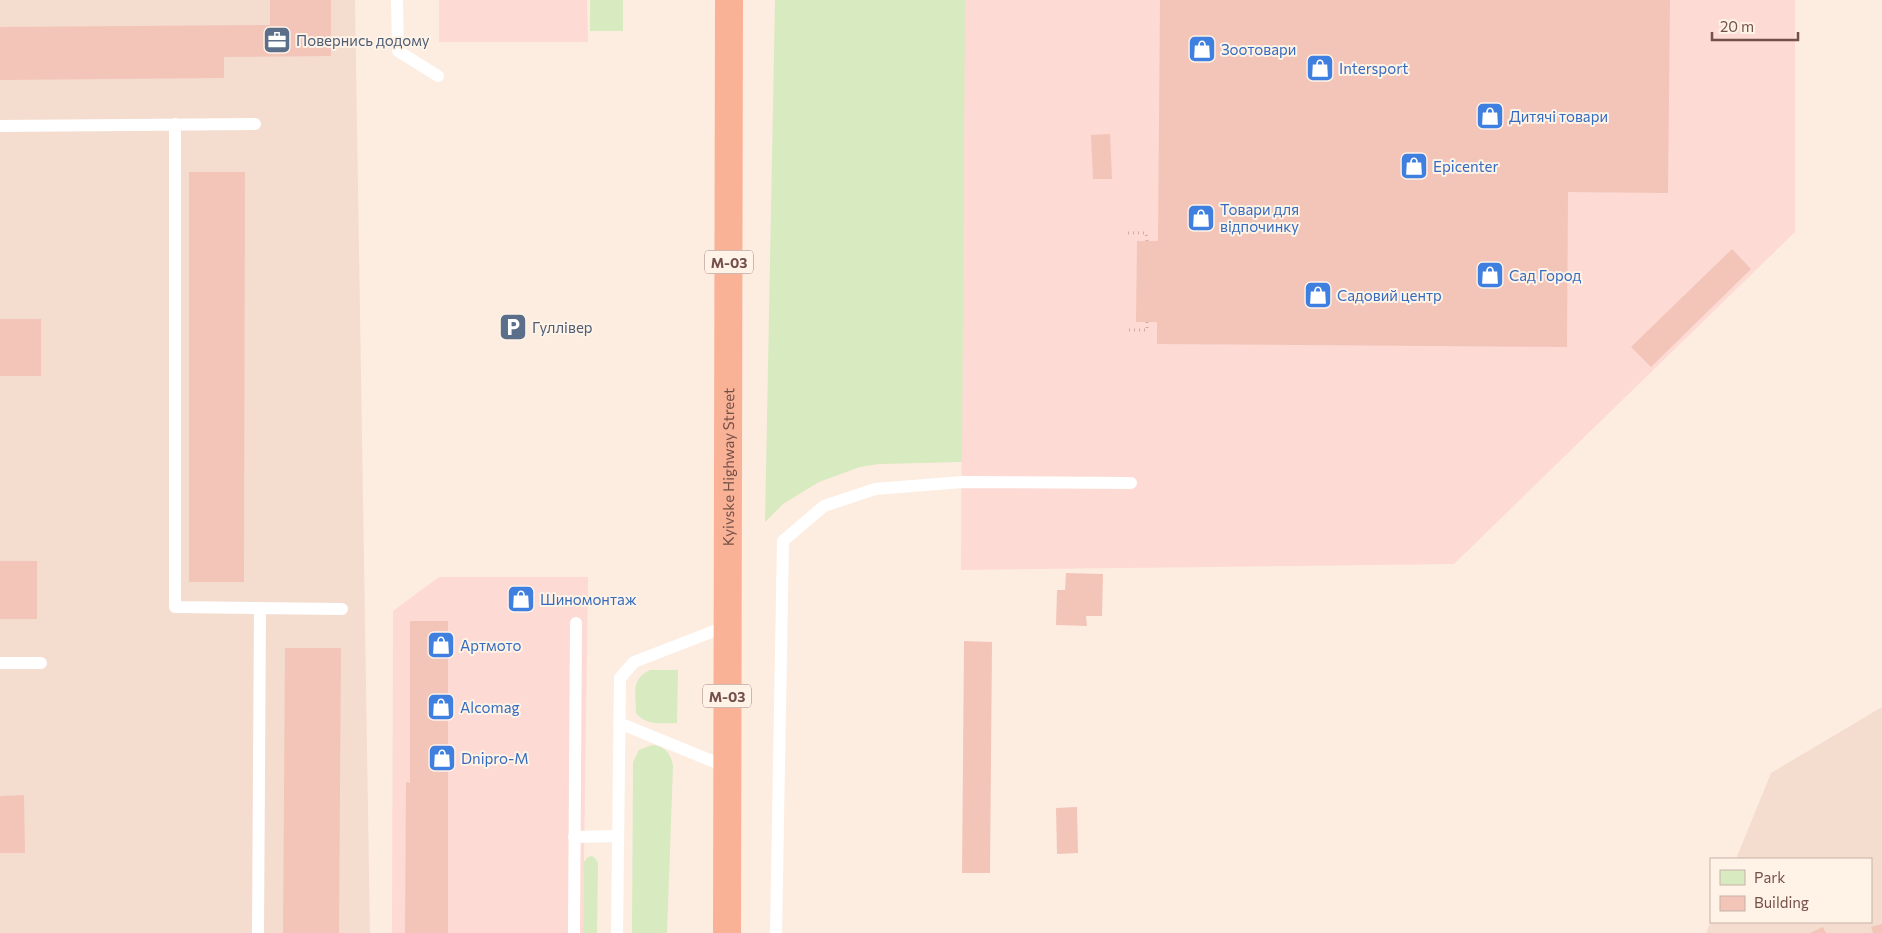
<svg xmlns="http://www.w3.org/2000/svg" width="1882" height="933" viewBox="0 0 1882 933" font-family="Commissioner,sans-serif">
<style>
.residential{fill:#f4ddcf}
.commercial{fill:#fddad4}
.green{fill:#d8eac0}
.building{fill:#f2c5b8}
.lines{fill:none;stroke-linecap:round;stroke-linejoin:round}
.path{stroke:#d7a99c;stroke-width:3;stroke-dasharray:1 4;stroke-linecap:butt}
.service{stroke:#fff;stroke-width:12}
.trunk{stroke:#fab297;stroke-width:28}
.labels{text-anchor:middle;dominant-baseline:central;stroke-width:4;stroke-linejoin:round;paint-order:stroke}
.shield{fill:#fff2e7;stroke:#9e8178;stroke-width:1}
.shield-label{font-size:14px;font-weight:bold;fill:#745048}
.service-label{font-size:15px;fill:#4e5e75;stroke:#fff2e7;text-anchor:start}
.shop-label{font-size:15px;fill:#366cbe;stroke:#fff2e7;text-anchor:start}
.street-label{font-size:15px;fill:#745048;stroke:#fff2e7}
</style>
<rect width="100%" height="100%" fill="#fdede1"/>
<path class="residential" d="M0,0H355L370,933H0Z
M1882,707V933H1706L1711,921L1871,922V859H1736L1771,773Z"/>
<path class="commercial" d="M439,0H587L588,42H439Z
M964,0H1795V232L1454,564L961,570Z
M439,577H588L583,933H392L393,611Z"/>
<path class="green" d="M590,0H623V31H590Z
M775,0H965L962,462L879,464L860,467L819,482L783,504L765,522Z
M650,670H678L677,723C662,723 646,726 636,713C636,694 630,679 650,670Z
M652,745C664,746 671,753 673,766L667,933H632L633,762L639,750Z
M592,856L596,859L598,863L597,933H583L584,862L588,857Z"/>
<path class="building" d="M270,0H331V56L224,57V78L0,80V27L270,25Z
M1160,0H1670L1668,193L1568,192L1567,347L1157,344V322H1136L1137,241H1158Z
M1110,134L1112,179H1093L1091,135Z
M189,172H245L244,582H189Z
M1732,249L1751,269L1651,367L1631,347Z
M0,319H41V376H0Z
M0,561H37V619H0Z
M1066,573L1103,574L1102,616H1086L1087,626L1056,625L1057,590H1065Z
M410,621H448V933H405L406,782L410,783Z
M964,641L992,642L990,873H962Z
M285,648H341L339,933H283Z
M24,795L25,853H0V796Z
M1077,807L1078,853L1057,854L1056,808Z
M1882,924V933H1873L1871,927Z
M1823,927L1826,933H1810Z"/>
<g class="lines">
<path class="path" d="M1128,233H1146L1147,241
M1129,330H1147V322"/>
<path class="service" d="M397,0L398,51L438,76
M175,124V607L342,609
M0,126L255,124
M0,663H41
M619,723L727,767
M574,837L618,836
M258,933L260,608
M574,933L576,623
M617,933L620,678L634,662L727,626
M776,933L783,541L824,506L875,489L962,482L1131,483"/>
<path class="trunk" id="s1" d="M727,933L729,0"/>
</g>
<defs>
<g id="office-square" transform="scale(1.4375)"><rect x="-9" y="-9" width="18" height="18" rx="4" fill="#5c6f8a" stroke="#fff2e7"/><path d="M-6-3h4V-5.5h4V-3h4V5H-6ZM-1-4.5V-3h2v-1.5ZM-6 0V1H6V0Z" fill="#fff"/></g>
<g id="shop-square" transform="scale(1.4375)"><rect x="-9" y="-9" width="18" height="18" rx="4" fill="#3f7fe0" stroke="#fff2e7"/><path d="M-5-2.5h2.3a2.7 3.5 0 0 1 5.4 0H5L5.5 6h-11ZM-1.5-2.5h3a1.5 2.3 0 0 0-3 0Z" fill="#fff"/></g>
<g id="parking-square" transform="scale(1.4375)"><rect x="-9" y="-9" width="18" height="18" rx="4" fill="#5c6f8a" stroke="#fff2e7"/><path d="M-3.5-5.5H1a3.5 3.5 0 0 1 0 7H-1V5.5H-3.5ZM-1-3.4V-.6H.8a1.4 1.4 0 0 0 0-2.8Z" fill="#fff"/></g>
</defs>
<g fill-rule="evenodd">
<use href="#office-square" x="277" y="40"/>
<use href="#shop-square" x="1202" y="49"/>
<use href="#shop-square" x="1320" y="68"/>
<use href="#shop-square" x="1490" y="116"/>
<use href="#shop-square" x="1414" y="166"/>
<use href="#shop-square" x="1201" y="218"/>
<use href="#shop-square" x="1490" y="275"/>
<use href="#shop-square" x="1318" y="295"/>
<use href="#parking-square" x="513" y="327"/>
<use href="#shop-square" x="521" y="599"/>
<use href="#shop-square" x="441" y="645"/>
<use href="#shop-square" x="441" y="707"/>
<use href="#shop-square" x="442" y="758"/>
</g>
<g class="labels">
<g class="shield">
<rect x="705" y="250.5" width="48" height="23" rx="4"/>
<rect x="703" y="684.5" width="48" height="23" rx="4"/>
</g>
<g class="shield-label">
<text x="729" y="262">М-03</text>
<text x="727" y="696">М-03</text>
</g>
<g class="service-label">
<text x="296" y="40">Повернись додому</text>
<text x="532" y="327">Гуллівер</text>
</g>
<g class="shop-label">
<text x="1221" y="49">Зоотовари</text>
<text x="1339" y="68">Intersport</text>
<text x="1509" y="116">Дитячі товари</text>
<text x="1433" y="166">Epicenter</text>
<text x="1220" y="209">Товари для<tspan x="1220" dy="17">відпочинку</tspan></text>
<text x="1509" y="275">Сад Город</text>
<text x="1337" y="295">Садовий центр</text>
<text x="540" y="599">Шиномонтаж</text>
<text x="460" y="645">Артмото</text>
<text x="460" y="707">Alcomag</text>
<text x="461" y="758">Dnipro-M</text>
</g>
<g class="street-label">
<text stroke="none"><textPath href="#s1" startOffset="466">Kyivske Highway Street</textPath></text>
</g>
</g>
<rect x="1710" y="858" width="162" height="65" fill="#fff2e7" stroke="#c7b1a7"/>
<rect x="1720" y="870" width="25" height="15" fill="#d8eac0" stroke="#c7b1a7"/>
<text x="1754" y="883" font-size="15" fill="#745048">Park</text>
<rect x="1720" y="896" width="25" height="15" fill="#f2c5b8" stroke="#c7b1a7"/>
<text x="1754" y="908" font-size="15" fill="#745048">Building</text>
<path d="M1712 32v8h86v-8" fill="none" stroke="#745048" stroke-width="2.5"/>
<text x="1720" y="32" font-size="15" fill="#745048" stroke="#fff2e7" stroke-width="4" paint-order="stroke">20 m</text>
</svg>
